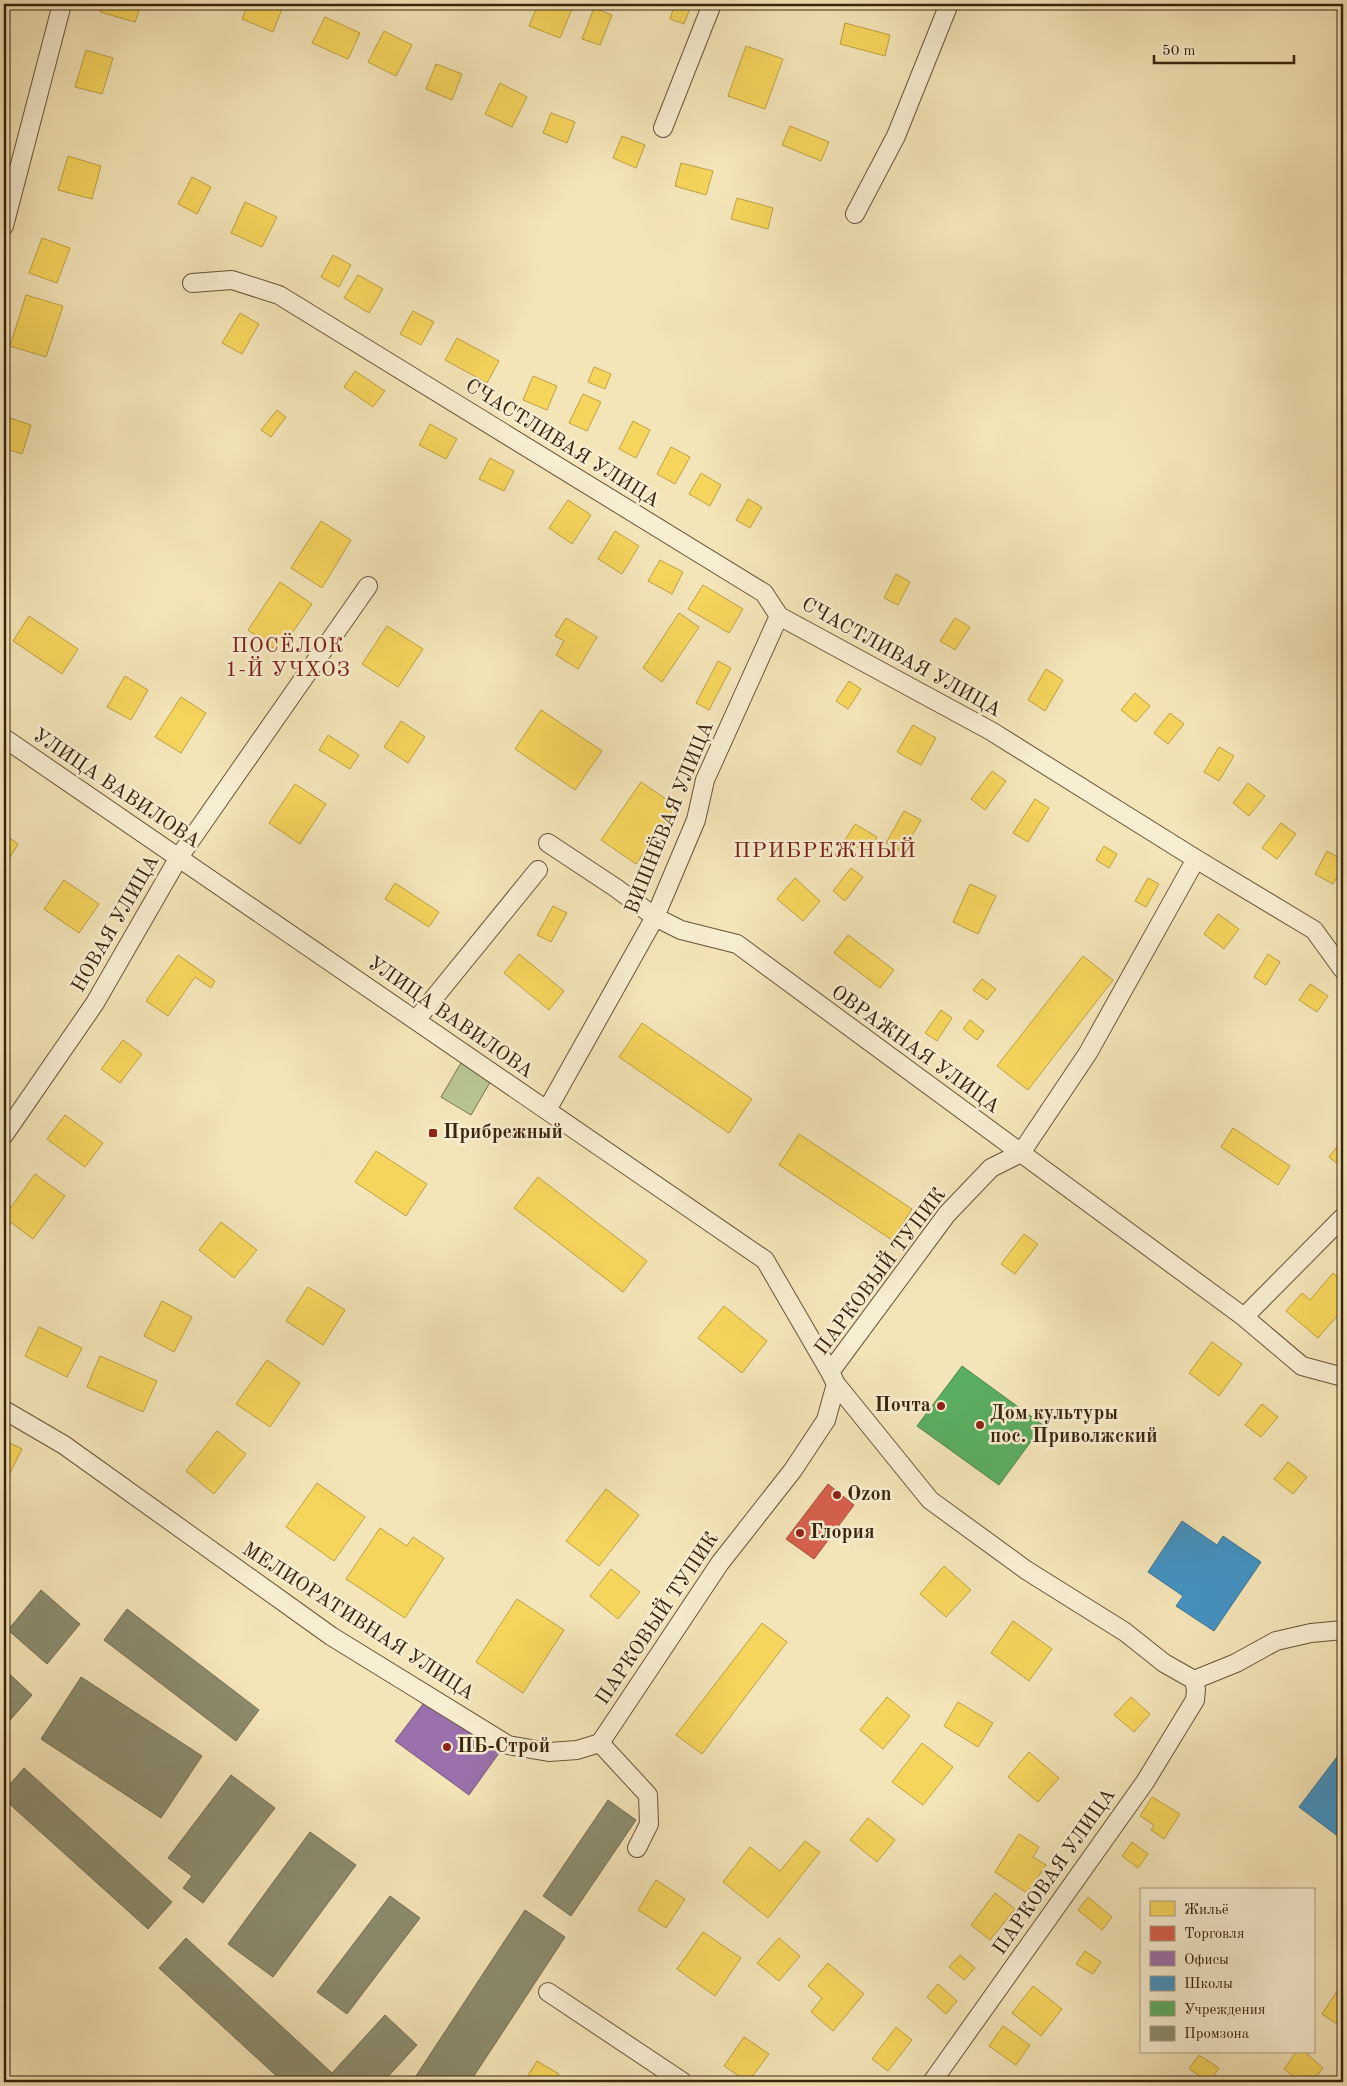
<svg xmlns="http://www.w3.org/2000/svg" width="1347" height="2086" viewBox="0 0 1347 2086" font-family="'Old Standard TT',serif">
<style>
.green{fill:#b8c592;stroke:#787450}
.homes{fill:#f6d55c;stroke:#bda044}
.shops{fill:#d6604d;stroke:#a74e3a}
.offices{fill:#9970ab;stroke:#7c597c}
.schools{fill:#4393c3;stroke:#40728c}
.public{fill:#5aae61;stroke:#508548}
.industry{fill:#8c8c6e;stroke:#736d51}
.lines{fill:none;stroke-linecap:round;stroke-linejoin:round}
.street-casing{stroke:#685438;stroke-width:20}
.street{stroke:#f8eed1;stroke-width:18}
.poi-dot{fill:#8f2418;stroke:#f8eed1;stroke-width:2}
.labels{text-anchor:middle;dominant-baseline:central;stroke-width:5;stroke-linejoin:round;paint-order:stroke}
.street-label{font-size:20px;fill:#39240d;stroke:#f8eed1}
.poi-label{font-size:20px;font-weight:bold;fill:#39240d;stroke:#f8eed1;text-anchor:start}
.neighbourhood-label{font-size:21px;letter-spacing:1px;fill:#7a1f14;stroke:#f8eed1}
.quarter-label{font-size:22px;letter-spacing:1px;fill:#7a1f14;stroke:#f8eed1}
</style>
<rect width="100%" height="100%" fill="#f4e5b8"/>
<filter id="stains"><feTurbulence type="fractalNoise" baseFrequency=".004" numOctaves="4"/><feColorMatrix values="0 0 0 0 .2 0 0 0 0 .09 0 0 0 0 .02 0 0 0 .5 -.17"/></filter>
<radialGradient id="worn" r=".72"><stop offset=".6" stop-color="#630" stop-opacity="0"/><stop offset="1" stop-color="#630" stop-opacity=".3"/></radialGradient>
<path class="green" d="M462,1061L492,1079L471,1115L441,1097Z"/>
<path class="homes" d="M102,4H141L135,22L100,12Z
M248,4H284L273,32L242,19Z
M538,4H574L560,38L529,26Z
M675,4H692L684,24L670,19Z
M594,8L612,15L600,45L582,39Z
M325,17L360,33L348,59L312,43Z
M845,23L890,35L885,56L840,44Z
M384,31L412,45L396,76L368,62Z
M746,46L783,59L765,109L728,96Z
M86,50L113,58L102,94L75,87Z
M436,64L462,74L452,100L426,89Z
M500,83L527,97L512,127L485,114Z
M551,113L575,122L567,143L543,133Z
M790,126L829,142L821,161L782,145Z
M622,136L645,145L636,168L613,158Z
M68,156L101,166L92,199L58,190Z
M681,163L713,171L706,195L675,186Z
M192,177L211,187L197,214L178,204Z
M737,198L773,208L768,229L731,219Z
M245,202L277,217L262,247L231,233Z
M42,238L70,248L57,283L29,273Z
M333,255L351,265L339,287L321,277Z
M358,275L383,289L369,313L344,298Z
M26,295L63,306L46,357L10,346Z
M413,311L434,322L421,345L400,334Z
M240,313L259,324L242,354L222,343Z
M457,338L499,361L487,383L445,360Z
M594,367L611,374L605,389L588,382Z
M355,371L385,391L373,407L344,387Z
M533,376L557,386L547,410L523,400Z
M583,394L601,402L587,431L569,423Z
M277,410L286,417L271,437L261,430Z
M4,416L31,425L22,454L4,448Z
M633,421L650,430L636,458L619,449Z
M430,424L457,439L446,459L419,445Z
M671,447L690,457L675,484L657,474Z
M490,458L514,471L504,491L479,479Z
M701,473L721,485L710,506L689,494Z
M748,499L762,507L750,528L736,520Z
M568,500L591,515L572,544L549,528Z
M321,521L351,540L322,588L291,568Z
M615,531L639,546L622,574L598,559Z
M660,560L683,572L672,594L648,581Z
M896,574L910,582L898,605L884,598Z
M280,582L312,604L279,652L248,630Z
M703,585L743,609L729,633L688,609Z
M679,613L699,627L662,682L643,668Z
M29,616L78,649L62,674L13,641Z
M566,618L597,637L578,669L556,655L564,641L555,636Z
M955,618L970,627L955,650L940,641Z
M387,626L423,649L398,687L362,664Z
M718,661L731,668L709,710L696,703Z
M1046,669L1063,680L1045,711L1028,700Z
M125,676L148,690L131,720L107,707Z
M849,681L861,689L848,709L836,701Z
M1135,693L1150,706L1136,722L1121,710Z
M181,697L206,713L181,753L155,737Z
M541,710L602,751L575,790L515,749Z
M1170,713L1184,724L1168,744L1154,733Z
M401,721L425,737L408,763L384,747Z
M913,725L936,738L921,765L897,752Z
M328,735L359,755L350,769L319,750Z
M1219,747L1234,756L1219,781L1204,772Z
M992,771L1006,781L985,810L971,799Z
M641,782L676,806L636,864L601,840Z
M1248,783L1265,796L1249,816L1233,803Z
M295,784L326,804L300,844L269,823Z
M1035,799L1049,808L1028,842L1013,833Z
M904,811L921,820L903,852L886,843Z
M1281,823L1296,834L1277,859L1262,848Z
M855,824L877,837L867,853L845,840Z
M4,834L18,844L4,867Z
M1104,846L1117,854L1109,868L1096,860Z
M1327,851L1343,860V867L1333,884L1315,874Z
M851,868L863,877L845,901L833,891Z
M795,878L820,901L803,921L777,899Z
M1148,878L1159,884L1146,907L1135,901Z
M64,880L99,904L79,933L44,909Z
M395,883L439,912L429,927L385,899Z
M970,884L996,896L978,934L953,922Z
M553,906L567,913L551,942L537,935Z
M1218,914L1239,929L1224,949L1204,934Z
M848,935L894,970L880,988L834,953Z
M519,954L564,991L549,1010L504,973Z
M1268,954L1280,962L1266,985L1254,977Z
M178,955L215,981L211,988L195,977L168,1016L146,1001Z
M1083,956L1113,980L1028,1090L997,1066Z
M982,979L996,989L987,1000L973,990Z
M1310,984L1328,996L1317,1012L1299,1000Z
M941,1010L952,1018L937,1041L925,1033Z
M970,1020L984,1031L977,1040L963,1029Z
M642,1023L752,1099L729,1133L619,1057Z
M123,1040L142,1054L120,1083L101,1069Z
M65,1115L103,1143L85,1167L47,1139Z
M1233,1128L1290,1166L1278,1185L1221,1147Z
M799,1134L912,1209L892,1240L779,1165Z
M1343,1139V1168L1329,1157Z
M376,1151L427,1184L406,1216L355,1182Z
M35,1174L65,1196L33,1239L4,1217Z
M538,1177L647,1261L623,1292L514,1208Z
M221,1222L257,1250L234,1278L199,1250Z
M1024,1234L1038,1244L1015,1274L1001,1264Z
M1333,1273L1343,1282V1309L1318,1338L1286,1311L1302,1293L1310,1300Z
M308,1287L345,1310L323,1345L286,1321Z
M162,1301L192,1317L174,1352L144,1336Z
M724,1306L767,1341L742,1373L698,1338Z
M39,1327L82,1348L67,1377L25,1356Z
M1212,1342L1242,1364L1219,1396L1189,1373Z
M100,1356L157,1381L143,1412L87,1387Z
M267,1360L300,1383L270,1427L236,1404Z
M1262,1404L1278,1417L1261,1437L1245,1425Z
M217,1431L246,1454L214,1494L186,1471Z
M4,1440L22,1449L7,1479L4,1477Z
M1288,1462L1307,1477L1293,1494L1274,1479Z
M317,1483L365,1517L334,1561L286,1527Z
M606,1489L639,1515L599,1566L566,1541Z
M380,1528L407,1546L413,1537L444,1558L405,1618L346,1579Z
M944,1566L971,1590L946,1617L920,1594Z
M611,1569L640,1592L618,1619L590,1596Z
M517,1599L564,1630L523,1693L476,1662Z
M1013,1621L1052,1649L1029,1681L991,1653Z
M762,1623L787,1642L702,1754L676,1735Z
M887,1697L910,1716L883,1749L860,1730Z
M1131,1697L1150,1714L1134,1732L1114,1715Z
M958,1702L993,1723L978,1747L944,1726Z
M922,1743L953,1767L923,1805L892,1782Z
M1029,1752L1059,1778L1038,1802L1008,1777Z
M1152,1797L1180,1814L1164,1839L1151,1830L1154,1825L1140,1816Z
M868,1818L895,1840L877,1862L850,1840Z
M1019,1834L1039,1847L1033,1857L1046,1865L1027,1893L995,1872Z
M805,1841L820,1852L768,1918L723,1882L750,1847L780,1871Z
M1132,1842L1148,1854L1138,1868L1122,1856Z
M656,1880L685,1899L666,1928L638,1910Z
M995,1893L1015,1909L990,1940L971,1925Z
M1088,1897L1112,1917L1102,1930L1078,1910Z
M703,1932L741,1958L715,1996L677,1969Z
M779,1938L800,1956L779,1981L757,1963Z
M1085,1951L1101,1962L1093,1974L1076,1964Z
M960,1955L975,1968L964,1980L949,1967Z
M828,1963L864,1994L833,2031L811,2012L822,1998L808,1986Z
M1343,1982V2028L1322,2014Z
M938,1984L957,2001L946,2014L927,1997Z
M1033,1986L1062,2009L1041,2036L1012,2013Z
M1003,2026L1030,2045L1016,2065L989,2046Z
M896,2027L912,2040L888,2071L872,2059Z
M744,2037L769,2054L748,2082L724,2066Z
M1296,2052H1305L1323,2068L1312,2082H1300L1284,2069Z
M1199,2055L1219,2068L1209,2082L1189,2069Z
M537,2061L559,2074L554,2082H524Z"/>
<path class="shops" d="M828,1484L854,1505L814,1559L786,1539Z"/>
<path class="offices" d="M426,1700L499,1753L469,1795L395,1741Z"/>
<path class="schools" d="M1182,1521L1217,1545L1223,1536L1261,1562L1214,1631L1176,1606L1183,1596L1148,1572Z
M1343,1749V1840L1299,1807Z"/>
<path class="public" d="M962,1366L1043,1425L999,1485L917,1426Z"/>
<path class="industry" d="M41,1590L80,1624L47,1664L8,1630Z
M127,1609L259,1710L236,1741L104,1640Z
M4,1669L32,1695L4,1727Z
M81,1677L202,1756L161,1818L41,1739Z
M24,1768L172,1902L148,1929L4,1799V1791Z
M231,1775L275,1808L203,1903L183,1888L192,1876L168,1858Z
M608,1800L636,1820L571,1916L543,1896Z
M310,1832L356,1865L273,1977L228,1944Z
M390,1896L420,1918L347,2014L317,1992Z
M525,1910L565,1937L470,2082H412Z
M186,1938L332,2073L385,2015L417,2045L383,2082H283L159,1968Z"/>
<g class="lines">
<g class="street-casing">
<path id="street" d="M663,128L712,4
M855,214L896,136L949,4
M4,226L62,4
M192,283L232,280L279,295L764,593L779,616L991,731L1196,859L1314,930L1343,970
M4,738L765,1260L830,1372
M548,843L616,888L655,917L681,930L737,944L1244,1317L1302,1366L1343,1377
M416,1020L538,870
M547,1110L655,917L696,820L705,780L779,616
M4,1135L95,1003L179,857L368,586
M1244,1317L1343,1217
M836,1384L930,1500L1026,1570L1125,1632L1164,1663L1194,1680
M4,1410L64,1445L331,1636L508,1745L549,1752L577,1750L600,1743L648,1795L649,1824L637,1848
M1194,1680L1236,1663L1276,1641L1311,1633L1343,1630
M600,1743L720,1563L793,1470L826,1420L836,1384L830,1372L947,1214L991,1168L1021,1153L1088,1053L1196,859
M548,1992L683,2082
M932,2082L1145,1782L1195,1700L1196,1690L1194,1680"/>
</g>
<use href="#street" class="street"/>
</g>
<g class="poi-dot">
<rect x="428" y="1128" width="10" height="10" rx="2.5"/>
<circle cx="941" cy="1406" r="5"/>
<circle cx="980" cy="1425" r="5"/>
<circle cx="837" cy="1495" r="5"/>
<circle cx="800" cy="1533" r="5"/>
<circle cx="447" cy="1747" r="5"/>
</g>
<g class="labels">
<g class="street-label">
<text transform="translate(562 444) rotate(32)">СЧАСТЛИВАЯ УЛИЦА</text>
<text transform="translate(901 658) rotate(29)">СЧАСТЛИВАЯ УЛИЦА</text>
<text transform="translate(116 789) rotate(34)">УЛИЦА ВАВИЛОВА</text>
<text transform="translate(670 818) rotate(-68)">ВИШНЁВАЯ УЛИЦА</text>
<text transform="translate(116 924) rotate(-60)">НОВАЯ УЛИЦА</text>
<text transform="translate(450 1018) rotate(35)">УЛИЦА ВАВИЛОВА</text>
<text transform="translate(915 1050) rotate(36)">ОВРАЖНАЯ УЛИЦА</text>
<text transform="translate(881 1272) rotate(-53)">ПАРКОВЫЙ ТУПИК</text>
<text transform="translate(658 1619) rotate(-56)">ПАРКОВЫЙ ТУПИК</text>
<text transform="translate(358 1622) rotate(33)">МЕЛИОРАТИВНАЯ УЛИЦА</text>
<text transform="translate(1055 1872) rotate(-55)">ПАРКОВАЯ УЛИЦА</text>
</g>
<g class="poi-label">
<text x="443" y="1133">Прибрежный</text>
<text x="931" y="1406" text-anchor="end">Почта</text>
<text x="990" y="1414">Дом культуры<tspan x="990" dy="23">пос. Приволжский</tspan></text>
<text x="847" y="1495">Ozon</text>
<text x="810" y="1533">Глория</text>
<text x="457" y="1747">ПБ-Строй</text>
</g>
<g class="neighbourhood-label">
<text x="288" y="646">ПОСЁЛОК<tspan x="288" dy="24">1-Й УЧХОЗ</tspan></text>
</g>
<g class="quarter-label">
<text x="825" y="851">ПРИБРЕЖНЫЙ</text>
</g>
</g>
<rect width="1347" height="2086" fill="none" stroke="#f4e5b8" stroke-width="20"/>
<rect x="5" y="5" width="1337" height="2076" fill="none" stroke="#39240d" stroke-width="2.5"/>
<rect x="10" y="10" width="1327" height="2066" fill="none" stroke="#39240d"/>
<rect x="1140" y="1888" width="175" height="165" fill="#f8eed1" stroke="#ac9d83"/>
<rect x="1150" y="1901" width="25" height="15" fill="#f6d55c" stroke="#ac9d83"/>
<text x="1184" y="1914" font-size="15" fill="#39240d">Жильё</text>
<rect x="1150" y="1926" width="25" height="15" fill="#d6604d" stroke="#ac9d83"/>
<text x="1184" y="1938" font-size="15" fill="#39240d">Торговля</text>
<rect x="1150" y="1951" width="25" height="15" fill="#9970ab" stroke="#ac9d83"/>
<text x="1184" y="1964" font-size="15" fill="#39240d">Офисы</text>
<rect x="1150" y="1976" width="25" height="15" fill="#4393c3" stroke="#ac9d83"/>
<text x="1184" y="1988" font-size="15" fill="#39240d">Школы</text>
<rect x="1150" y="2001" width="25" height="15" fill="#5aae61" stroke="#ac9d83"/>
<text x="1184" y="2014" font-size="15" fill="#39240d">Учреждения</text>
<rect x="1150" y="2026" width="25" height="15" fill="#8c8c6e" stroke="#ac9d83"/>
<text x="1184" y="2038" font-size="15" fill="#39240d">Промзона</text>
<path d="M1154 55v8h140v-8" fill="none" stroke="#39240d" stroke-width="2.5"/>
<text x="1162" y="55" font-size="15" fill="#39240d" stroke="#f8eed1" stroke-width="4" paint-order="stroke">50 m</text>
<rect width="100%" height="100%" filter="url(#stains)"/>
<rect width="100%" height="100%" fill="url(#worn)"/>
</svg>
